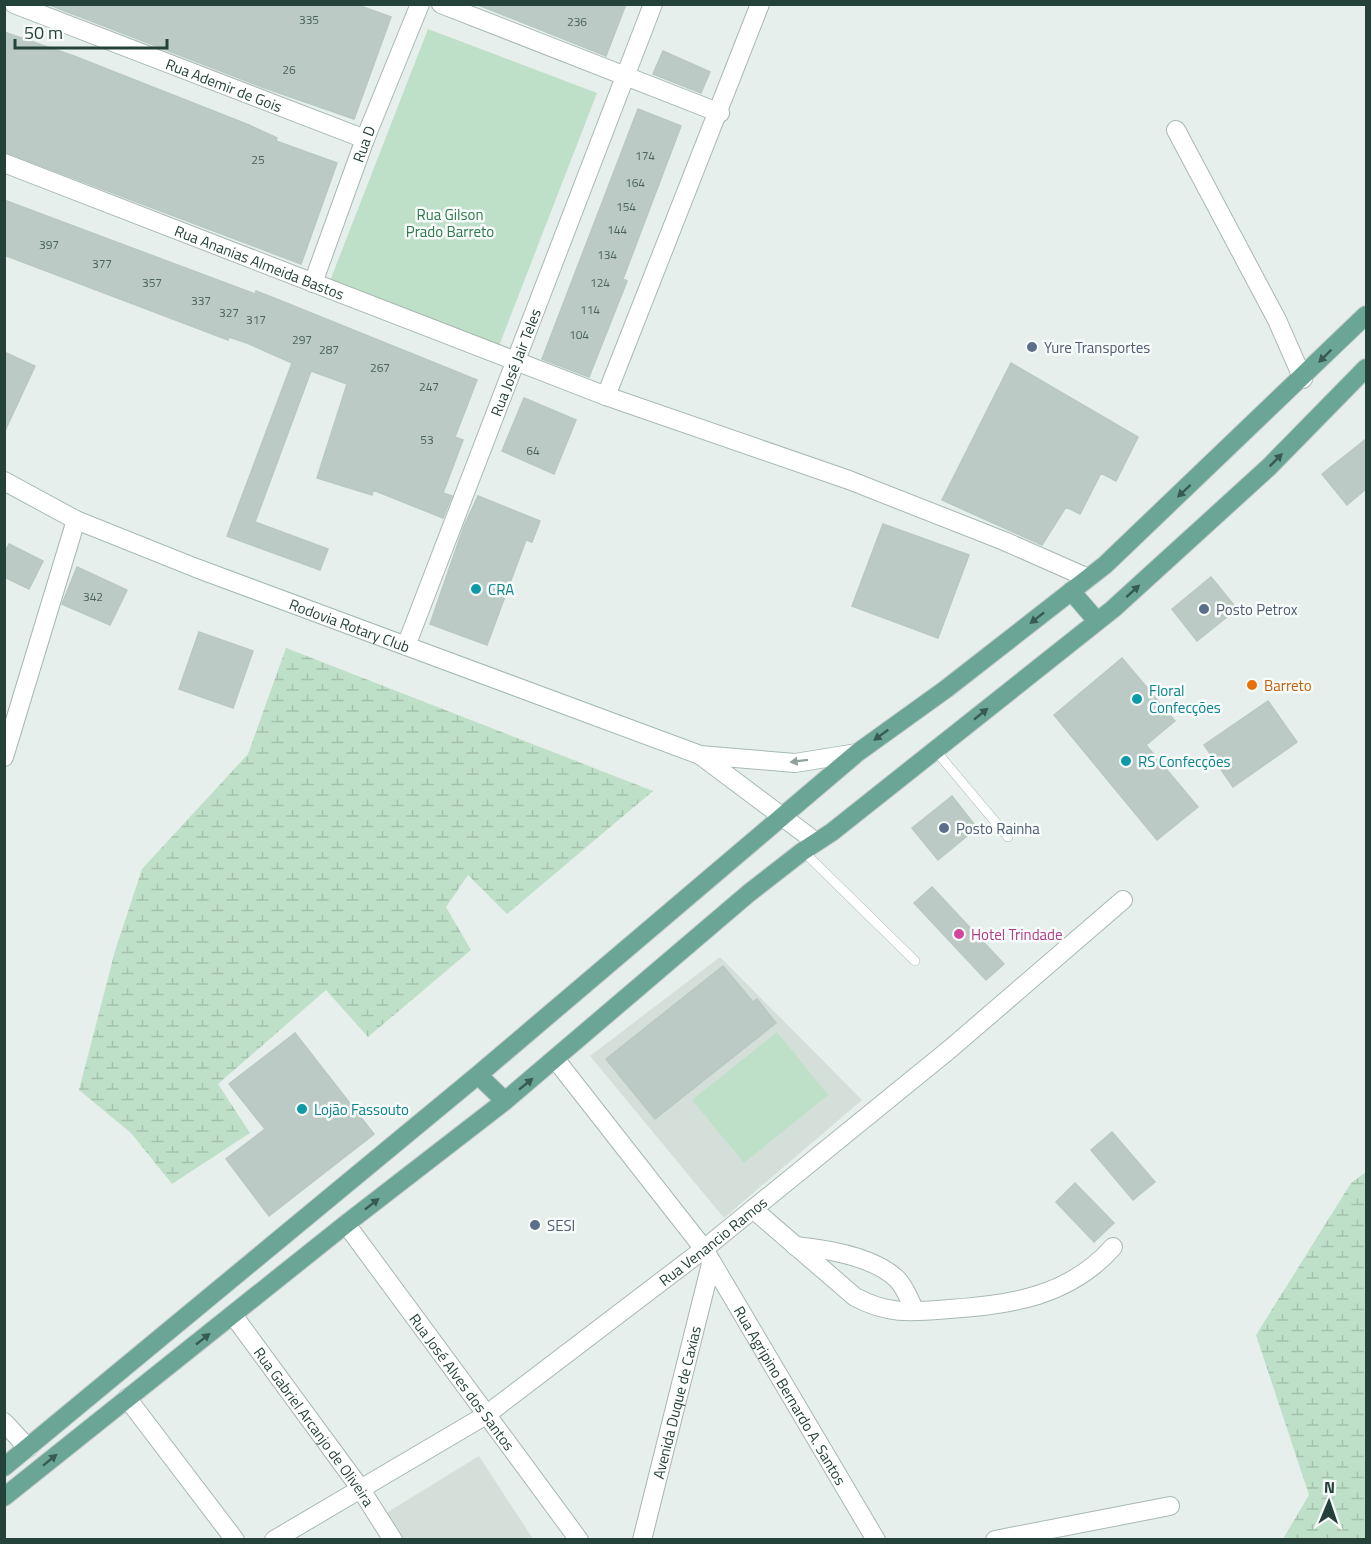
<svg xmlns="http://www.w3.org/2000/svg" width="1371" height="1544" viewBox="0 0 1371 1544" font-family="'Titillium Web',sans-serif">
<style>
.built{fill:#d4dfda}
.wetland{fill:url(#wetland-marsh)}
.park{fill:#bfe0c8}
.building{fill:#bbcac4;stroke:#b8c9c2;stroke-width:1.5}
.lines{fill:none;stroke-linecap:round;stroke-linejoin:round}
.lane-casing{stroke:#a8b8b2;stroke-width:10}
.street-casing{stroke:#a8b8b2;stroke-width:20}
.secondary-casing{stroke:#a4bbb3;stroke-width:20}
.primary-casing{stroke:#c2cac8;stroke-width:20}
.lane{stroke:#fff;stroke-width:9}
.street{stroke:#fff;stroke-width:18}
.secondary{stroke:#fff;stroke-width:18}
.primary{stroke:#6aa596;stroke-width:18}
.oneway{fill:#365b51}
.oneway2{fill:#92a09c}
.service-dot{fill:#5c6f8a;stroke:#f7fbf9;stroke-width:2}
.culture-dot{fill:#0f9aa8;stroke:#f7fbf9;stroke-width:2}
.food-dot{fill:#e8710a;stroke:#f7fbf9;stroke-width:2}
.hotel-dot{fill:#d1479c;stroke:#f7fbf9;stroke-width:2}
.labels{text-anchor:middle;dominant-baseline:central;stroke-width:5;stroke-linejoin:round;paint-order:stroke}
.number-label{font-size:12px;fill:#4a645c}
.street-label{font-size:15px;fill:#24423a;stroke:#f7fbf9}
.park-label{font-size:15px;fill:#2d7a4b;stroke:#f7fbf9}
.service-label{font-size:15px;fill:#4e5e75;stroke:#f7fbf9;text-anchor:start}
.culture-label{font-size:15px;fill:#0d838f;stroke:#f7fbf9;text-anchor:start}
.food-label{font-size:15px;fill:#c56008;stroke:#f7fbf9;text-anchor:start}
.hotel-label{font-size:15px;fill:#b23c85;stroke:#f7fbf9;text-anchor:start}
</style>
<defs>
<pattern id="wetland-marsh" width="20" height="14" patternUnits="userSpaceOnUse" patternTransform="scale(1.5)"><rect width="20" height="14" fill="#bfe0c8"/><path d="M1 5h8M5 5V1M11 12h8M15 12V8" fill="none" stroke="#a4c1ad"/></pattern>
</defs>
<rect width="100%" height="100%" fill="#e6efeb"/>
<path class="built" d="M720,957L862,1100L724,1218L590,1056Z
M479,1456L533,1539H399L383,1515Z"/>
<path class="wetland" d="M286,648L653,791L507,914L468,875L446,907L471,950L368,1037L326,990L218,1084L250,1133L172,1184L131,1133L79,1090L115,951L142,869L248,754Z
M1366,1172V1539H1283L1309,1495L1256,1335L1351,1183Z"/>
<path class="park" d="M428,29L597,93L497,351L328,286Z
M777,1032L828,1095L744,1163L692,1100Z"/>
<path class="building" d="M47,4H355L391,17L354,119L262,87Z
M476,4H626L606,56Z
M4,32L74,56L249,125L277,138L276,141L337,163L301,264L4,152Z
M663,51L710,72L701,93L653,74Z
M638,109L681,126L623,279L627,281L589,377L542,359Z
M4,200L255,294L256,291L274,298L477,380L455,437L463,440L443,493L452,496L443,518L373,490L372,495L317,478L347,384L311,371L255,522L328,549L320,570L227,536L292,363L247,343L229,337L228,340L4,255Z
M4,352L35,366L4,433Z
M1011,363L1138,437L1116,481L1101,473L1080,514L1066,507L1042,545L942,500Z
M524,398L576,420L554,474L502,451Z
M1366,439V489L1347,505L1322,474Z
M478,496L540,521L532,542L526,540L487,645L430,624L464,526Z
M883,524L969,555L938,638L852,606Z
M9,544L43,561L29,589L4,577V554Z
M77,567L127,590L110,625L62,604Z
M1211,577L1237,609L1197,641L1172,609Z
M199,632L253,651L233,708L179,689Z
M1122,658L1175,721L1146,745L1198,807L1157,840L1054,715Z
M1268,701L1297,742L1233,787L1204,745Z
M952,796L977,828L938,860L912,828Z
M932,887L1004,964L986,980L914,903Z
M723,966L753,1002L757,999L776,1023L655,1119L606,1059Z
M295,1033L374,1134L269,1216L226,1159L265,1129L229,1084Z
M1112,1132L1155,1182L1133,1200L1091,1150Z
M1075,1183L1114,1223L1094,1242L1056,1202Z"/>
<g class="lines">
<g class="lane-casing">
<path id="lane" d="M935,750L1008,837
M803,851L915,961"/>
</g>
<g class="street-casing">
<g id="street">
<path id="s1" d="M14,4L365,139"/>
<path d="M441,4L720,113"/>
<path d="M1176,130L1277,320L1303,379"/>
<path id="s2" d="M4,163L606,396L849,480L1004,541L1088,578"/>
<path id="s3" d="M313,283L365,139L420,4"/>
<path d="M606,396L760,4"/>
<path id="s4" d="M406,646L653,4"/>
<path d="M4,757L76,520"/>
<path id="s5" d="M556,1060L704,1249L876,1540"/>
<path d="M753,1209L855,1297C889,1315 912,1312 949,1309C1011,1305 1070,1296 1113,1247"/>
<path id="s6" d="M346,1224L579,1540"/>
<path d="M795,1246C826,1249 873,1256 897,1279C905,1287 910,1301 915,1311"/>
<path id="s7" d="M233,1315L360,1488L393,1540"/>
<path d="M127,1398L235,1540"/>
<path d="M4,1422L28,1448"/>
<path id="s8" d="M274,1540L486,1415L704,1249L950,1049L1123,900"/>
<path id="s9" d="M642,1540L711,1264"/>
<path d="M995,1540L1170,1506"/>
</g>
</g>
<g class="secondary-casing">
<g id="secondary">
<path id="s10" d="M4,481L76,520L196,568L700,755L795,763L857,753"/>
<path d="M700,755L816,842"/>
</g>
</g>
<g class="primary-casing">
<path id="primary" d="M1071,591L1097,621
M478,1075L505,1101
M4,1467L478,1075L857,753L946,689L1105,565L1366,315
M4,1497L346,1224L505,1101L749,893L803,851L832,832L1113,609L1269,467L1366,368"/>
</g>
<use href="#lane" class="lane"/>
<use href="#street" class="street"/>
<use href="#secondary" class="secondary"/>
<use href="#primary" class="primary"/>
</g>
<defs><path id="oneway-solid" d="M-6-.8H1V-3.2L6.5 0L1 3.2V.8H-6Z" transform="scale(1.5)"/></defs>
<g class="oneway">
<use href="#oneway-solid" transform="translate(1325 356) rotate(135)"/>
<use href="#oneway-solid" transform="translate(1276 460) rotate(-45)"/>
<use href="#oneway-solid" transform="translate(1184 491) rotate(137)"/>
<use href="#oneway-solid" transform="translate(1133 591) rotate(-42)"/>
<use href="#oneway-solid" transform="translate(1037 618) rotate(142)"/>
<use href="#oneway-solid" transform="translate(981 714) rotate(-39)"/>
<use href="#oneway-solid" transform="translate(881 735) rotate(144)"/>
<use href="#oneway-solid" transform="translate(526 1084) rotate(-39)"/>
<use href="#oneway-solid" transform="translate(372 1204) rotate(-38)"/>
<use href="#oneway-solid" transform="translate(203 1339) rotate(-38)"/>
<use href="#oneway-solid" transform="translate(50 1460) rotate(-39)"/>
</g>
<use class="oneway2" href="#oneway-solid" transform="translate(799 761) rotate(173)"/>
<g class="service-dot">
<circle cx="1032" cy="347" r="6"/>
<circle cx="1204" cy="609" r="6"/>
<circle cx="944" cy="828" r="6"/>
<circle cx="535" cy="1225" r="6"/>
</g>
<g class="culture-dot">
<circle cx="476" cy="589" r="6"/>
<circle cx="1137" cy="699" r="6"/>
<circle cx="1126" cy="761" r="6"/>
<circle cx="302" cy="1109" r="6"/>
</g>
<circle class="food-dot" cx="1252" cy="685" r="6"/>
<circle class="hotel-dot" cx="959" cy="934" r="6"/>
<g class="labels">
<g class="number-label">
<text x="309" y="19">335</text>
<text x="577" y="21">236</text>
<text x="289" y="69">26</text>
<text x="645" y="155">174</text>
<text x="258" y="159">25</text>
<text x="635" y="182">164</text>
<text x="626" y="206">154</text>
<text x="617" y="229">144</text>
<text x="49" y="244">397</text>
<text x="607" y="254">134</text>
<text x="102" y="263">377</text>
<text x="152" y="282">357</text>
<text x="600" y="282">124</text>
<text x="201" y="300">337</text>
<text x="590" y="309">114</text>
<text x="229" y="312">327</text>
<text x="256" y="319">317</text>
<text x="579" y="334">104</text>
<text x="302" y="339">297</text>
<text x="329" y="349">287</text>
<text x="380" y="367">267</text>
<text x="429" y="386">247</text>
<text x="427" y="439">53</text>
<text x="533" y="450">64</text>
<text x="93" y="596">342</text>
</g>
<g class="street-label">
<text stroke="none"><textPath href="#s1" startOffset="225">Rua Ademir de Gois</textPath></text>
<text stroke="none"><textPath href="#s3" startOffset="148">Rua D</textPath></text>
<text stroke="none"><textPath href="#s2" startOffset="274">Rua Ananias Almeida Bastos</textPath></text>
<text stroke="none"><textPath href="#s4" startOffset="304">Rua José Jair Teles</textPath></text>
<text stroke="none"><textPath href="#s10" startOffset="375">Rodovia Rotary Club</textPath></text>
<text stroke="none"><textPath href="#s8" startOffset="532">Rua Venancio Ramos</textPath></text>
<text stroke="none"><textPath href="#s6" startOffset="196">Rua José Alves dos Santos</textPath></text>
<text stroke="none"><textPath href="#s5" startOffset="410">Rua Agripino Bernardo A. Santos</textPath></text>
<text stroke="none"><textPath href="#s9" startOffset="142">Avenida Duque de Caxias</textPath></text>
<text stroke="none"><textPath href="#s7" startOffset="138">Rua Gabriel Arcanjo de Oliveira</textPath></text>
</g>
<g class="park-label">
<text x="450" y="214">Rua Gilson<tspan x="450" dy="17">Prado Barreto</tspan></text>
</g>
<g class="service-label">
<text x="1044" y="347">Yure Transportes</text>
<text x="1216" y="609">Posto Petrox</text>
<text x="956" y="828">Posto Rainha</text>
<text x="547" y="1225">SESI</text>
</g>
<g class="culture-label">
<text x="488" y="589">CRA</text>
<text x="1149" y="690">Floral<tspan x="1149" dy="17">Confecções</tspan></text>
<text x="1138" y="761">RS Confecções</text>
<text x="314" y="1109">Lojão Fassouto</text>
</g>
<g class="food-label">
<text x="1264" y="685">Barreto</text>
</g>
<g class="hotel-label">
<text x="971" y="934">Hotel Trindade</text>
</g>
</g>
<rect width="1371" height="1544" fill="none" stroke="#24423a" stroke-width="12"/>
<g transform="translate(1329 1502) rotate(2)" stroke="#f7fbf9" stroke-width="4.5" paint-order="stroke">
<path d="M0-4.5L10 22L0 15L-10 22Z" fill="#24423a"/>
<text y="-9" font-size="16" font-weight="bold" text-anchor="middle" fill="#24423a">N</text>
</g>
<path d="M15 39v9h152v-9" fill="none" stroke="#24423a" stroke-width="3"/>
<text x="24" y="39" font-size="18" fill="#24423a" stroke="#f7fbf9" stroke-width="4.5" paint-order="stroke">50 m</text>
</svg>
